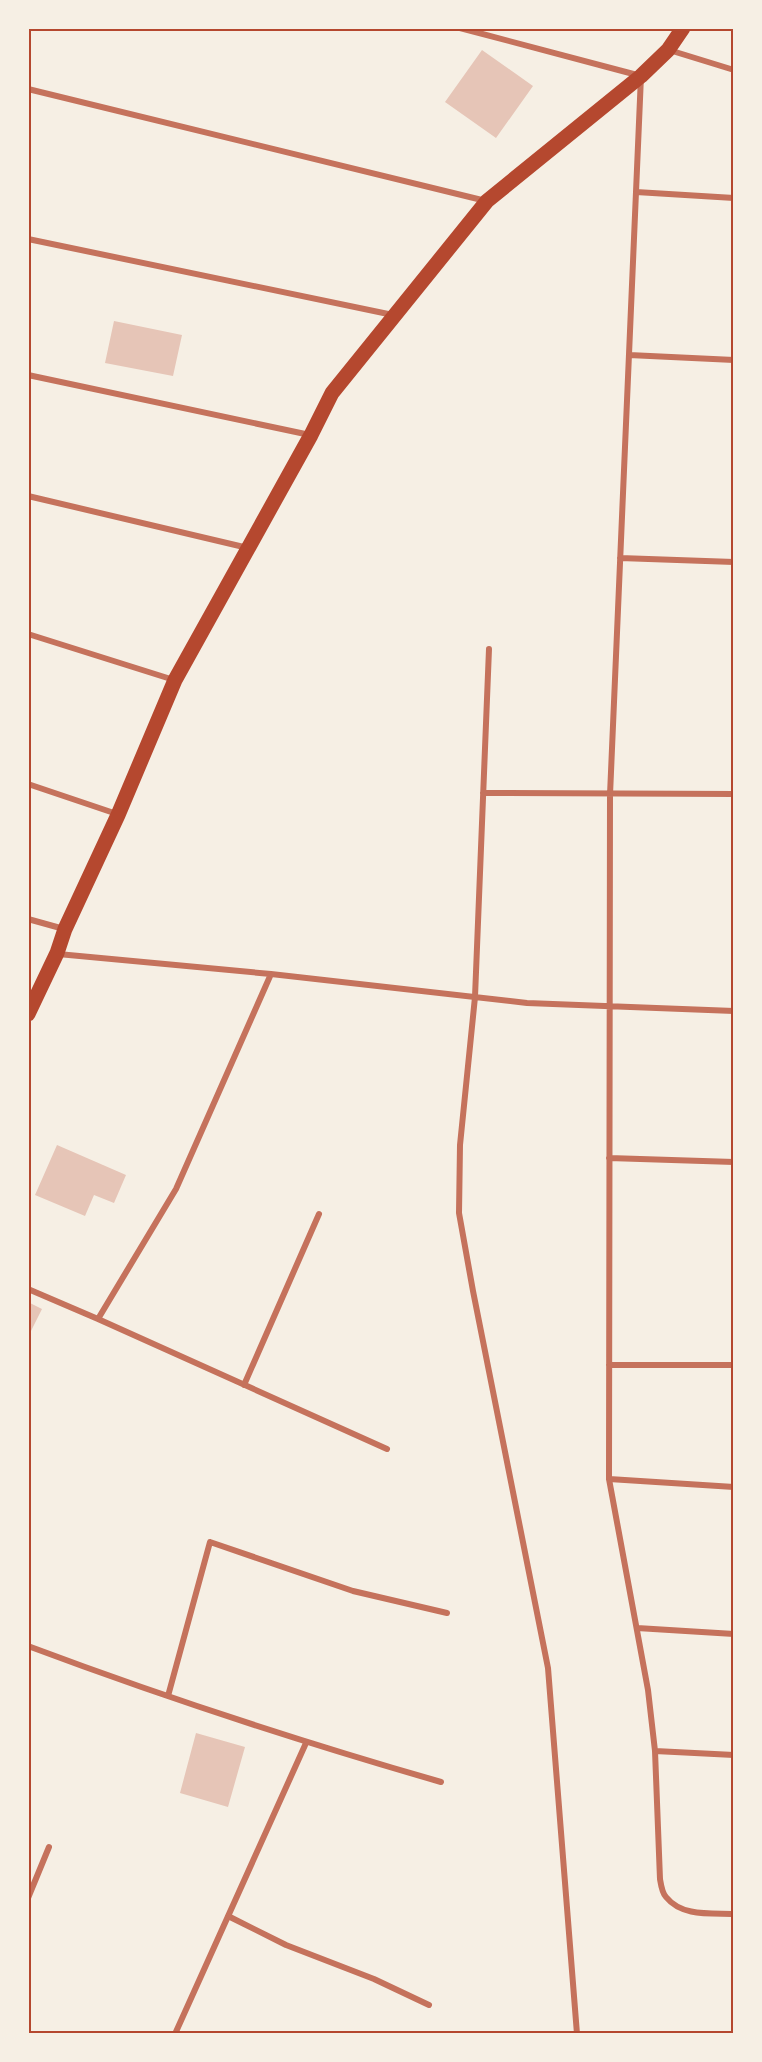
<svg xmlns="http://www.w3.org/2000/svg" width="762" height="2062" viewBox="0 0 762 2062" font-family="'Archivo Narrow',sans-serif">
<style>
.building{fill:#e6c5b7}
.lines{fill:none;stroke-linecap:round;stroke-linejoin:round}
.minor{stroke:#c5725c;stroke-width:6}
.primary{stroke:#b5482f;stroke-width:15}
.neatline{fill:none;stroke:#b5482f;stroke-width:2}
</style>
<rect width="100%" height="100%" fill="#f6efe4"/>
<path class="building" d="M482,50L533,86L496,138L445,102Z
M114,321L182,335L173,376L105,363Z
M57,1145L126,1175L114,1203L94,1195L85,1216L35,1195Z
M28,1302L42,1309L28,1337Z
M196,1733L245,1747L228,1807L180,1793Z"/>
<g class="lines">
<path class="minor" d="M460,28L641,76L610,795L609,1479L648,1690L655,1751L660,1879C661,1885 662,1893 666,1897C682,1917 711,1913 734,1914
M669,50L734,70
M28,89L486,201
M636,192L734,198
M28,239L393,315
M629,355L734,360
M28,375L310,435
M28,496L248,548
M620,558L734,562
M28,634L174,680
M489,649L475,997L460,1145L459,1213L473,1291L548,1668L577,2034
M28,784L117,814
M483,793L734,794
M28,919L64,929
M58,954L271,974L527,1003L734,1011
M609,1158L734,1162
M28,1289L98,1319L176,1189L271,974
M98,1319L387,1449
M609,1365H734
M244,1385L319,1214
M609,1479L734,1487
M637,1628L734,1634
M28,1646C164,1697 302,1742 441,1782
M168,1696L210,1542L353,1591L447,1613
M655,1751L734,1755
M28,1898L49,1847
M228,1916L286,1945L374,1979L429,2005
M175,2034L306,1743"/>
<path class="primary" d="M28,1014L57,953L65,929L118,815L175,680L311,435L332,393L487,201L641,76L668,50L683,28"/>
</g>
<rect width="762" height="2062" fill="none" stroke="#f6efe4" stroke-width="60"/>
<rect x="30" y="30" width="702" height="2002" class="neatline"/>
</svg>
